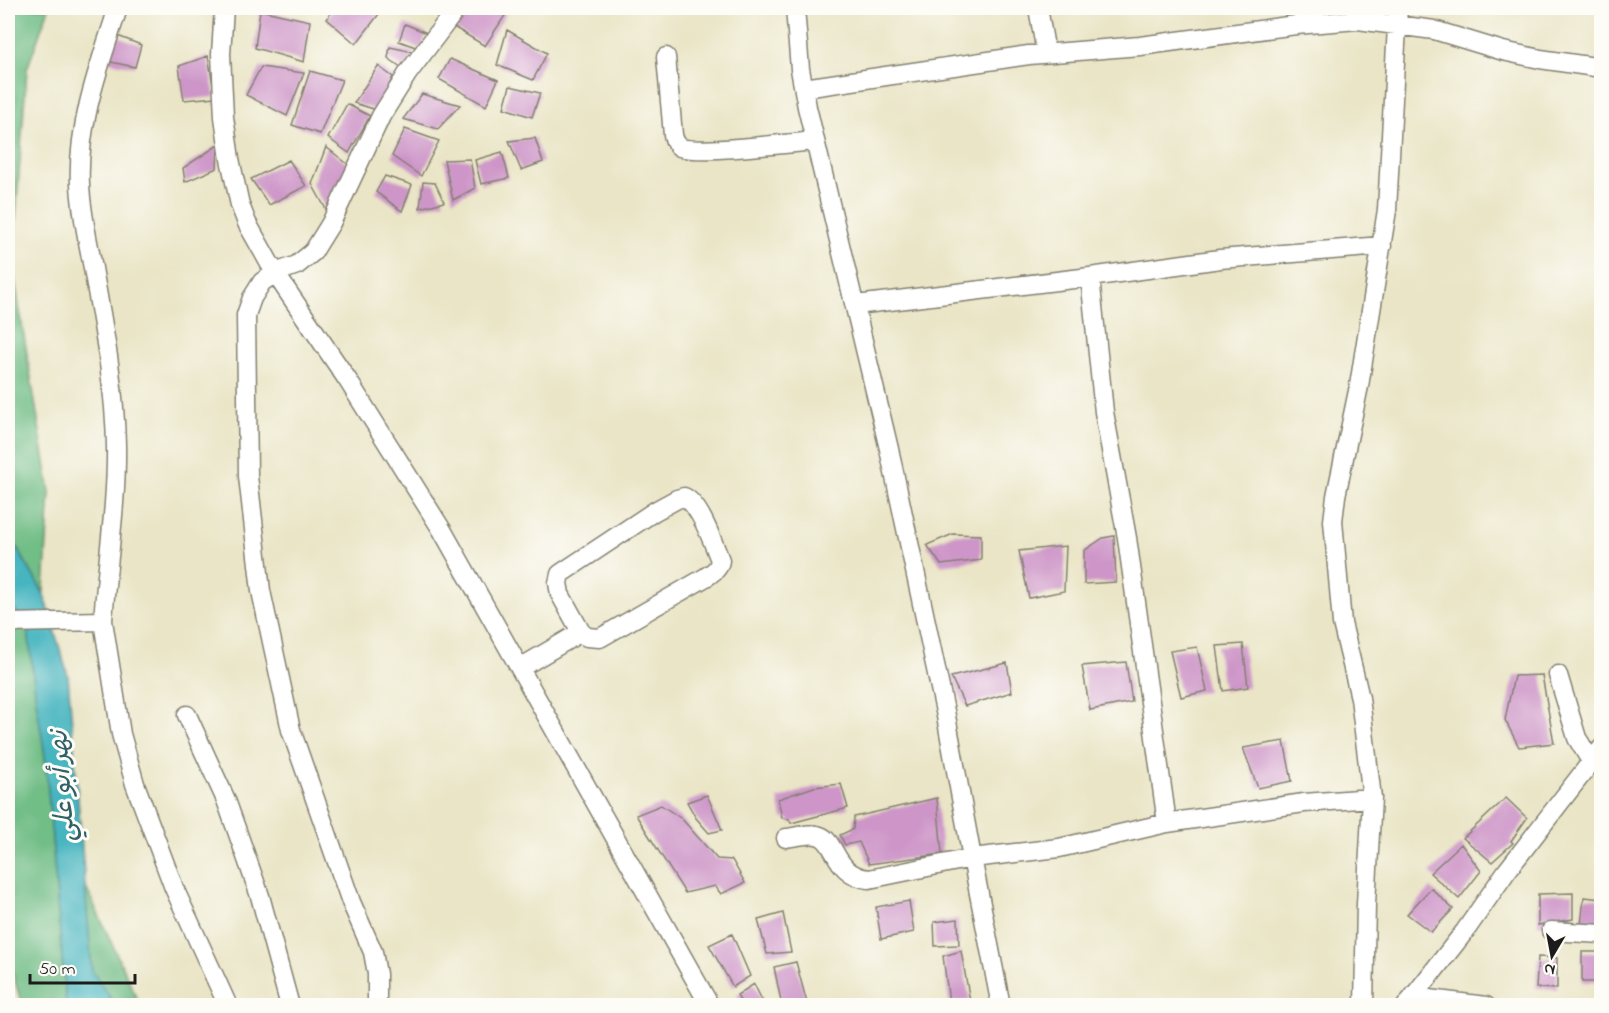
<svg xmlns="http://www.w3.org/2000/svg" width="1609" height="1013" viewBox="0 0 1609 1013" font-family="'Indie Flower','Playpen Sans Arabic',sans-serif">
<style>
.forest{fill:#72be87;stroke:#476d52;stroke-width:1.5}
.water{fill:#46b5c0;stroke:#31686e;stroke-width:1.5}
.building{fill:#cd95c8}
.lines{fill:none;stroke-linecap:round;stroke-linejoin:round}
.minor-casing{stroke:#838071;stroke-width:21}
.minor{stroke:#fff;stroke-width:18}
.labels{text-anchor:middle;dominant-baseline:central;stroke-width:6;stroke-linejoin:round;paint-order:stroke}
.water-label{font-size:26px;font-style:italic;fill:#2f6166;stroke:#fdfcf7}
</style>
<rect width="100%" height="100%" fill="#fdfcf7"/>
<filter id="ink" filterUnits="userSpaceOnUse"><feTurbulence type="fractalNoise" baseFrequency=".0167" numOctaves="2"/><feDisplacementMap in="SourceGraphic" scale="12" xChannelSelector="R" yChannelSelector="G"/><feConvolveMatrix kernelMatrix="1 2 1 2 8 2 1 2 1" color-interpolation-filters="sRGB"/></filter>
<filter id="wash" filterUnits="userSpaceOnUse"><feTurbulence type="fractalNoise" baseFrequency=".008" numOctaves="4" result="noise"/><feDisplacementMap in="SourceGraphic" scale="24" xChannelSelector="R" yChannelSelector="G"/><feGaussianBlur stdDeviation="1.35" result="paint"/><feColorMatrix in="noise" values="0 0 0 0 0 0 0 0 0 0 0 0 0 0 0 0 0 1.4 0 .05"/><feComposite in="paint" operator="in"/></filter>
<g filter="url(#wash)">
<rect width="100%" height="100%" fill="#eae5c6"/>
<path class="forest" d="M8,8H49L27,69L12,264L50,492L37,702L78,870L140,1005H22L8,957Z"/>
<path class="water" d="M8,538L17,548L43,592L68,676L92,971L115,1005H66L45,756L36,700L28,630L8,599Z"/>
<g id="blocks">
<path class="building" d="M333,8H368L379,14L356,44L327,19Z
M471,8H497L506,14L485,46L452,26Z
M260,10L310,21L304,62L255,48Z
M405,24L427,33L421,49L399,41Z
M507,30L547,53L533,80L497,65Z
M115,35L141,45L135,67L106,61Z
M390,47L414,52L405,70L388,58Z
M208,56L215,97L184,100L179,66Z
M450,59L498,80L486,106L439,79Z
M378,66L393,77L377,110L354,103Z
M261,67L304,73L287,116L246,95Z
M310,71L342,80L320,134L292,125Z
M510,86L540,93L532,117L504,108Z
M422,94L460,105L438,129L403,119Z
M347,104L370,116L349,153L328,138Z
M405,129L439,141L421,176L392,156Z
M535,138L543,162L521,170L509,141Z
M218,145L217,168L185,182L183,168Z
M326,147L350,166L327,211L312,184Z
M502,152L509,178L481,184L475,160Z
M470,159L475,188L453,200L444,160Z
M289,160L306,186L269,205L251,179Z
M385,176L412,185L402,211L376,192Z
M423,182L435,183L444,202L420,208Z
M953,534L981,535V560L941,565L927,545Z
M1114,536L1116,582L1084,584V551L1103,538Z
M1066,546L1064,591L1029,598L1019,551Z
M1243,644L1248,687L1223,691L1217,646Z
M1197,647L1207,691L1181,697L1170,651Z
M1126,662L1132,702L1090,710L1082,666Z
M1007,663L1012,692L965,706L951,677Z
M1542,675L1554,743L1519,747L1505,720L1514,676Z
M1284,741L1292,781L1258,788L1243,748Z
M841,784L848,808L791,823L789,819L782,818L778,799L814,787Z
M707,795L722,830L709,833L696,818L687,802Z
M937,798L942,854L869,864L859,842L845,845L840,835L853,829L854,817Z
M1506,798L1527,818L1511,841L1513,843L1492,862L1463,838Z
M661,805L682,819L717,859L732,860L745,883L721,894L715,886L685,893L636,815Z
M1461,844L1481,871L1459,899L1430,873Z
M1431,888L1453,909L1431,932L1407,914Z
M1573,893V919L1538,925V894Z
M1584,897L1602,899V924L1581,926Z
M909,901L914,932L881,939L876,907Z
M783,913L791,952L767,954L758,920Z
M958,919L959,945L935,946L934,922Z
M732,934L750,976L733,987L709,945Z
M961,951L970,1001L949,1002L943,956Z
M1582,952H1602V982H1582Z
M1538,957L1557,958V989L1536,988Z
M796,962L807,1003L782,1006L774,967Z
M754,984L765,1006H743L737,995Z"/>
</g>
</g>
<g filter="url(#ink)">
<use href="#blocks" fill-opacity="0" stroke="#838071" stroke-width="1.5"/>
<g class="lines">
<g class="minor-casing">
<path id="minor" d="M224,8L221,54L224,117L230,159L240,205L247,223L275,273L347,379L442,530L710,1006
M795,8L800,69L807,107L889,449L946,716L972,858L1001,1006
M1038,8L1046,53
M666,57L673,135C674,139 675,144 680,147C692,154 794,143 815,141
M804,88L1029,55L1140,46L1296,25L1358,20L1434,30L1503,51L1540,59L1602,68
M1090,277L1104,412L1127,538L1167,823
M856,305L1090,277L1220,259L1382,246
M684,497C700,504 713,543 720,560C719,569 713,572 706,577L600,638L587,637L581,632L560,594L558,583L560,574L655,511L677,499Z
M103,621C107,562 117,504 116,445C115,388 104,330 94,274C89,244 81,214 80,184C77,124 100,64 118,8
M8,623L103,621L121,734L135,784L174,888L228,1006
M520,668L581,632
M1558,675L1577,738L1591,761L1600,760
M187,715L226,800L260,896L290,1006
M786,838C796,837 812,832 820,836C837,842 834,875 869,879L972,858L1059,848L1167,823L1304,803L1372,798
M1551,931L1602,934
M1413,997L1486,1006
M377,1006V974L373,952L351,902L291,730L261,591L248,476L246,315L252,298L262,282L275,273L297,265L313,252L331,223L381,116L408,73L457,8
M1364,1006L1366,904L1372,798L1360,698L1342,623L1333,521L1336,496L1359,386L1387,210L1398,8
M1406,1006L1465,931L1506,872L1602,748"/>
</g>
<use href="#minor" class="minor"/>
</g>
</g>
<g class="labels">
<g class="water-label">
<text transform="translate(64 786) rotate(-94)">نهر أبو علي</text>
</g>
</g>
<rect width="1609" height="1013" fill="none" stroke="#fdfcf7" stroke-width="30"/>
<g transform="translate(1552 956) rotate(190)" stroke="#fdfcf7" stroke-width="4.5" paint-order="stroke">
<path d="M0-4.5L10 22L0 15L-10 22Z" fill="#1c1c1c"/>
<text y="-9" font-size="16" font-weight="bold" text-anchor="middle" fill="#1c1c1c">N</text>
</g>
<path d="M30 974v9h105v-9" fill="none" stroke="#1c1c1c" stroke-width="3"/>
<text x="39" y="974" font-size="18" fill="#1c1c1c" stroke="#fdfcf7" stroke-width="4.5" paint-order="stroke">50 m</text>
</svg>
